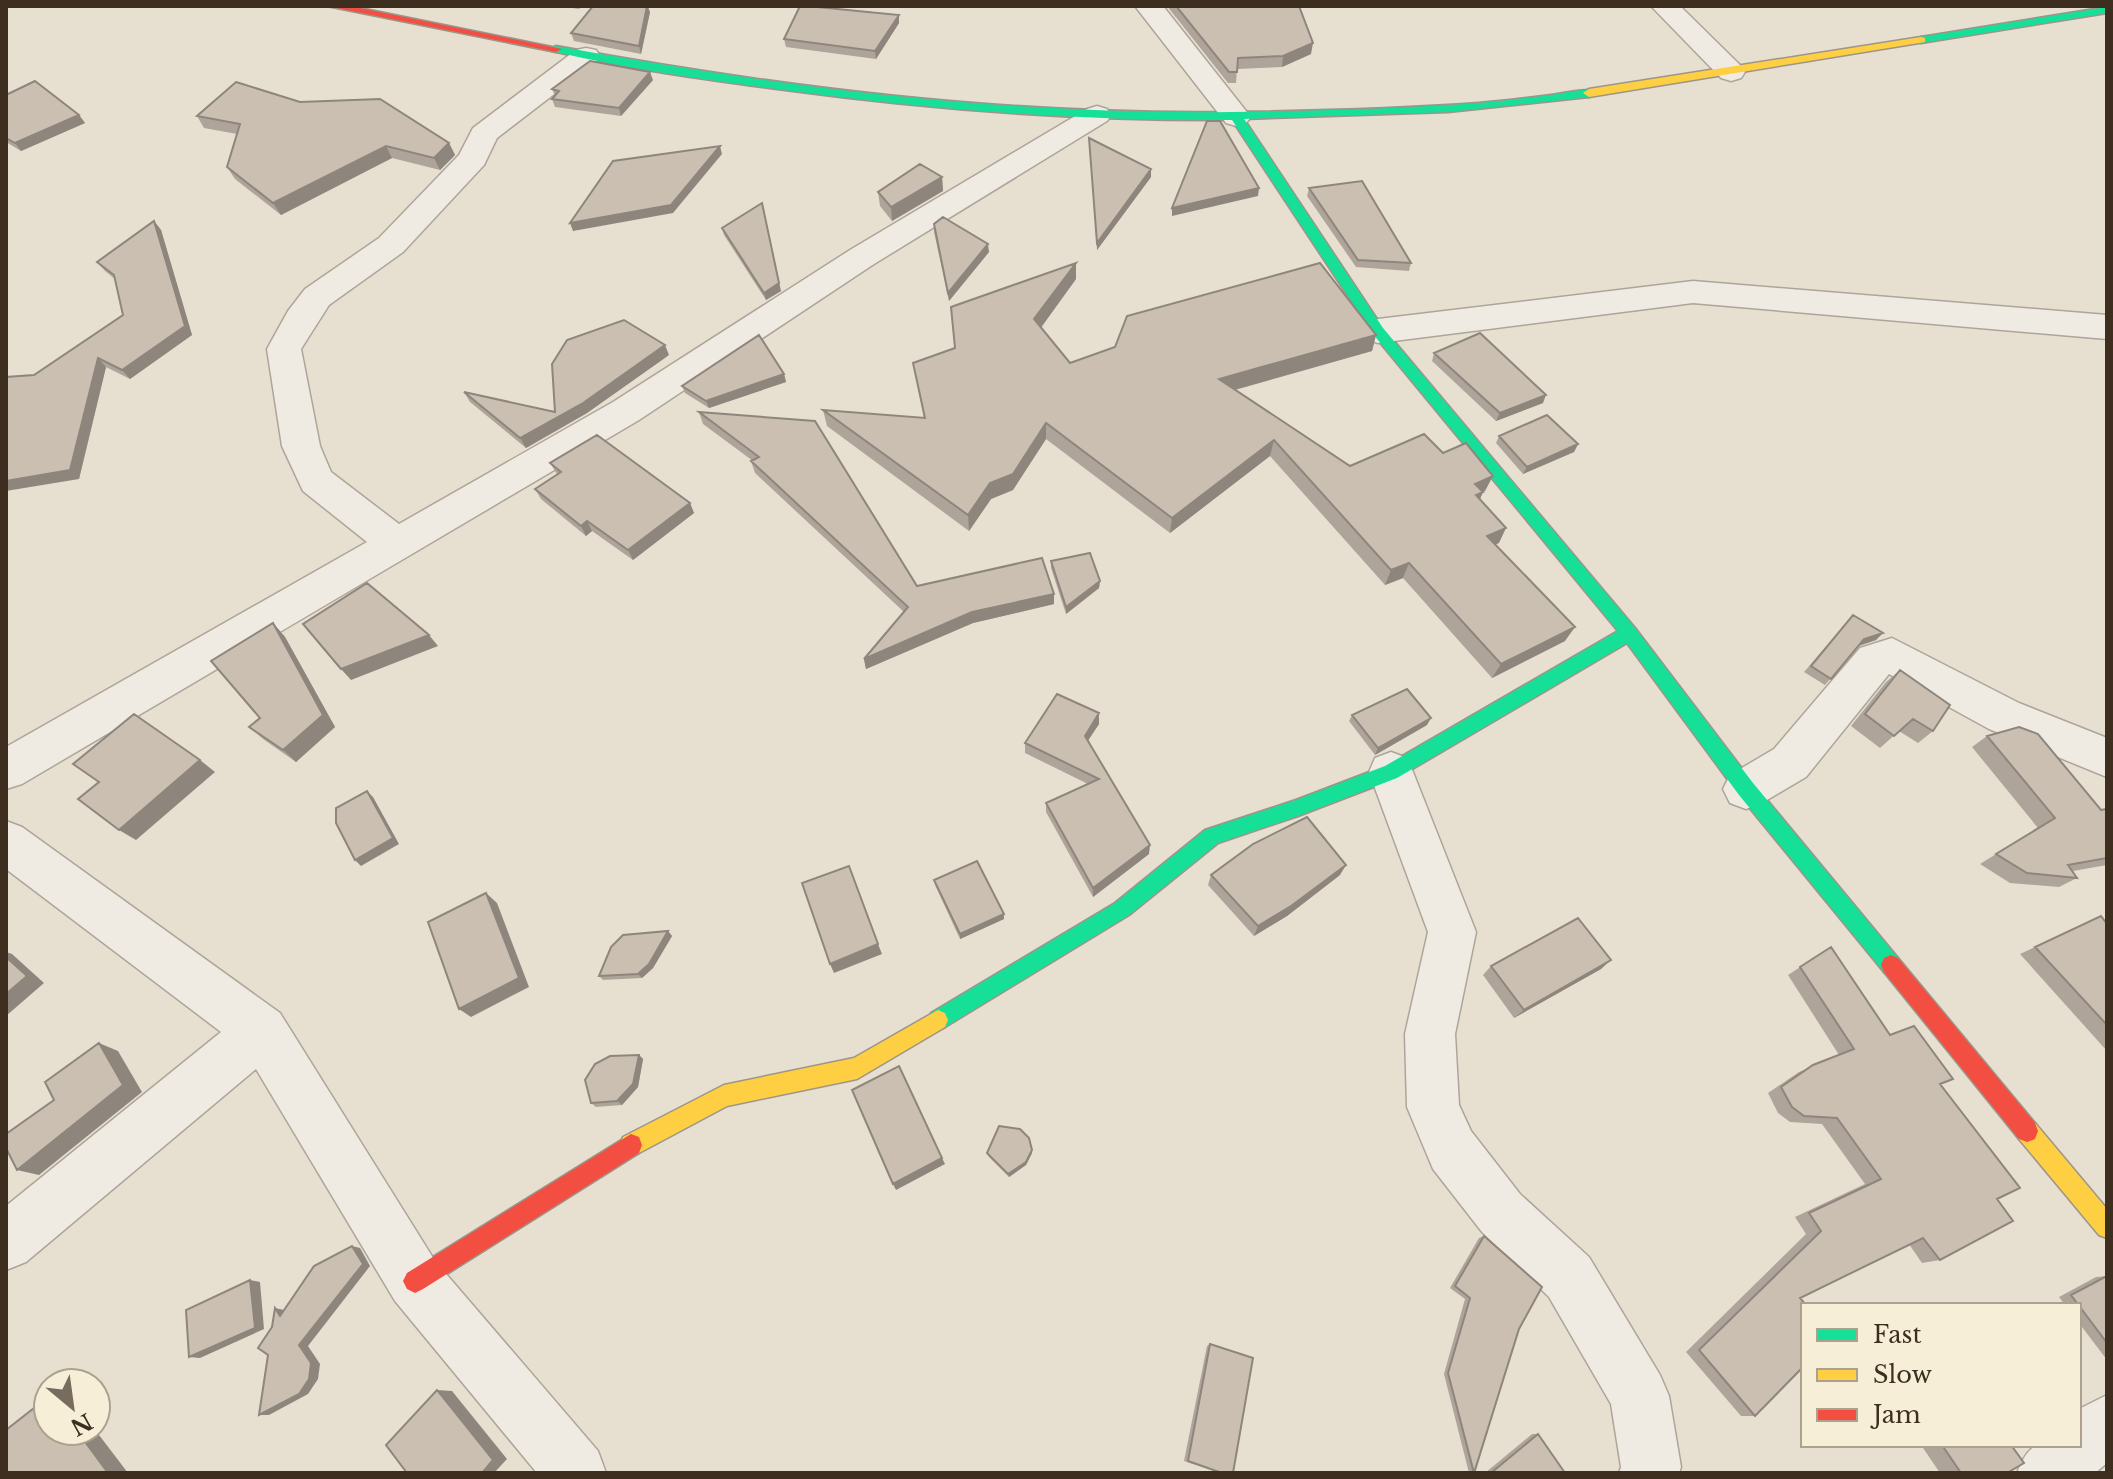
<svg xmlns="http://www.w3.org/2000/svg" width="2113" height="1479" viewBox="0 0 2113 1479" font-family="'Libre Baskerville',serif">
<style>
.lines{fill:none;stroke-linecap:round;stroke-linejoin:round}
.street-casing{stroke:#ada599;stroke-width:3}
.fast-casing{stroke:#9c958a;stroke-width:3}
.slow-casing{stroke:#9c958a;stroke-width:3}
.jam-casing{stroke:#9c958a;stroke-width:3}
.street{fill:#efebe3;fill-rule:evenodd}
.fast{fill:#16e098;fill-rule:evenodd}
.slow{fill:#ffcf43;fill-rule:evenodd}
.jam{fill:#f24e42;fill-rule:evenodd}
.wall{fill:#afa499}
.shaded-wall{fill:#8e867d}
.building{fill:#cbbfb2;stroke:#8e867d;stroke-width:2}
</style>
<rect width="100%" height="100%" fill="#e7e0d1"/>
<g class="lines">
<g class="street-casing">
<path id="street" d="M1135,6H1163L1246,111L1251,117L1246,123L1236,126L1226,123Z
M1651,6H1680L1741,66L1745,72L1741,78L1731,81L1721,78Z
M586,48L596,50L600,56L596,62L497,138L484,165L403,252L329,305L301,349L320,446L331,472L399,524L613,402L850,250L1087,109L1097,106L1107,109L1112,115L1107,121L874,264L639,420L22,784L6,789V747L367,542L303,491L282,446L267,349L288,311L305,289L379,238L459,155L473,128L576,50Z
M1693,281L2107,315V339L1693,303L1378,343L1366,339L1361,331L1366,323L1378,319Z
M1892,638L2019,703L2107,738V777L1989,729L1889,674L1806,777L1762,803L1746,809L1730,803L1723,789L1730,775L1774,749L1860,648Z
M1391,752L1407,758L1413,772L1476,932L1455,1034L1459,1105L1471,1131L1520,1194L1589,1257L1660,1375L1669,1396L1681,1467L1679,1473H1619L1621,1467L1611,1404L1549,1297L1482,1232L1433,1169L1407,1107L1405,1034L1428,932L1369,772L1375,758Z
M6,821L22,827L280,1013L435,1261L598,1451L606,1473H537L395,1301L256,1069L26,1262L6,1270V1206L221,1032L6,869Z
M2107,1395V1463L2095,1473H2017C2032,1435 2042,1445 2079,1445V1409Z"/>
</g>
<g class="fast-casing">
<path id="fast" d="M2107,7V13L1921,43L1915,40L1921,37Z
M556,46C778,87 1004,115 1231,112C1314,111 1396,109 1479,103C1503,101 1527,98 1551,95C1565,93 1580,89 1593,90V96L1589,97L1448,112L1244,119L1383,328L1635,628L1753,783L1898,958L1901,965L1898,972L1891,975L1884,972L1739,795L1627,643L1397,778L1298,816L1218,843L1129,915L945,1027L938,1030L931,1027L928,1020L931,1013L1115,903L1205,830L1296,800L1385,766L1618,631L1373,334L1232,120C1082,121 933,110 785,90C707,80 628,69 552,51L550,49Z"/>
</g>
<g class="slow-casing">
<path id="slow" d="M1921,37L1925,38V42L1589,97L1583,93L1589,89Z
M938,1010L945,1013L948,1020L945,1027L857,1079L727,1106L639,1153L631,1156L623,1153L620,1145L623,1137L724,1085L854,1058Z
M2027,1120L2035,1123L2107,1209V1238L2099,1235L2019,1139L2016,1131L2019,1123Z"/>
</g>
<g class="jam-casing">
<path id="jam" d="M327,6H350L562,49L556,52Z
M1891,955L1898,958L2035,1123L2038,1131L2035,1139L2027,1142L2019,1139L1884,972L1881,965L1884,958Z
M631,1134L639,1137L642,1145L639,1153L423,1289L415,1293L407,1289L403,1281L407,1273Z"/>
</g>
<use href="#street" class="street"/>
<use href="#fast" class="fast"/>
<use href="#slow" class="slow"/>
<use href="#jam" class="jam"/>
</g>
<path class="wall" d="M558,6H583L579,9Z
M648,6L650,12L641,54L574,41L571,33Z
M1167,6H1299L1311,54L1282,67L1237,69L1236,83H1228Z
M899,15V23L876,59L786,47L784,39Z
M653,80L621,116L555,107L552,99L555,96L552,89Z
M6,95L79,115L85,123L21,151L6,142Z
M300,102L449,143L455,155L440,170L392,158L281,215L235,179L227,167L237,134L204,128L197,116Z
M1089,138L1151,169V177L1097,250Z
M942,177L943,191L892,221L880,206L878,192Z
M1309,188L1411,263L1409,271L1356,267L1307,196Z
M154,221L161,230L192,335L130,379L106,367L79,479L34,375L123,315L115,279L105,271L97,262Z
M934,224L989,252L949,301L934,232Z
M722,228L781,291L766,300L724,235Z
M1076,279L1041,327L1070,363L1376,335L1372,351L1235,390L1350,466L1443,453L1485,491L1483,492L1480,499L1499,543L1495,544L1565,641L1492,678L1403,578L1385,585L1270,456L1170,533L1046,439L1013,490L991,499L969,531L827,426L823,410L924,418L913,363L955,348Z
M1434,353L1543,403L1496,421L1432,361Z
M669,355L587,413L526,448L470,402L464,392L555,412Z
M784,374L786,382L709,408L685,393L682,386Z
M699,412L815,421L917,586L1054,604L973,623L866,669L864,659L904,612L755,473L751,461H753L703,424Z
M1499,436L1578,444L1574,452L1523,474L1496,443Z
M550,463L690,503L694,513L633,560L592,531L586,536L541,499L535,489L557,474Z
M1051,561L1100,581L1099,588L1066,614L1051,568Z
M1853,615L1876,640L1859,646L1825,685L1804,672Z
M273,623L285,637L335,727L296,762L263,739L249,727L260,718Z
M1900,670L1933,731L1918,743L1899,731L1880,748L1851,726L1886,682Z
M1099,713V724L1088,741L1149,854L1093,897L1046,812V803L1088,784L1025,753V743Z
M1352,715L1427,725L1375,755L1349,721Z
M1987,736L2101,810L2107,809V865L2073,871L2077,878L2059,887L2010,883L1980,864L2038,828L1972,747Z
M1211,875H1340L1287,916L1254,936L1208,885Z
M934,880L1004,919L960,939L935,885Z
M2101,916L2107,924V1051L2020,954Z
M668,931L672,936L653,968L642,978L603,980L599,976Z
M1831,947L1890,1035L1940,1084L1997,1199L1940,1260L1922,1263L1909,1244L1800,1298L1755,1416H1741L1686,1352L1806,1234L1795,1217L1865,1184L1822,1124L1790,1122L1778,1113L1768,1093L1799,1072L1839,1055L1788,975Z
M1491,966L1601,969L1514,1018L1483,975Z
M639,1055L643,1059L638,1087L622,1105L596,1107L591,1103Z
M987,1153H1032L1026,1165L1009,1177L988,1156Z
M1484,1236L1519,1329L1475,1473H1469L1444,1374L1465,1299L1450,1288L1479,1238Z
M2107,1276V1360L2079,1323V1305H2065L2059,1297L2096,1277Z
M1210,1344L1221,1473L1184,1461L1207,1346Z
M1532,1434H1538L1565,1473H1485Z
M1921,1445H2011L2007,1473H1940Z"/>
<path class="shaded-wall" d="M647,6L650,12L641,54L639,46Z
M899,15V23L876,59L875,51Z
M1313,43L1311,54L1282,67L1283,56Z
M650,72L653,80L621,116L619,108Z
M79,115L85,123L21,151L15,143Z
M449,143L455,155L440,170L434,158Z
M386,146L392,158L281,215L273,203Z
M720,146L722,154L673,213L573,231L570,223Z
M1151,169V177L1097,250V243Z
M942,177L943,191L892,221L891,207Z
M1259,188L1258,196L1172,216V208Z
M764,211L781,291L766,300L764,293Z
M154,221L161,230L192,335L130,379L122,370Z
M988,244L989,252L949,301L948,293Z
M1076,263V279L1035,336L1034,319Z
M1376,335L1372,351L1216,395L1219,379Z
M665,345L669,355L587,413L526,448L520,438Z
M98,358L106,367L79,479L6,491V481Z
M784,374L786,382L709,408L706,401Z
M1546,395L1543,403L1496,421L1500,413Z
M1046,423V439L1013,490L991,499L969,531L968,515L990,483Z
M1274,440L1270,456L1170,533L1172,518Z
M1578,444L1574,452L1523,474L1527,467Z
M1493,476L1485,491L1483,492L1476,507L1475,484Z
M690,503L694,513L633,560L628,550Z
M587,521L592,531L586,536L581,526Z
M1506,528L1499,543L1480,551L1487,536Z
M1409,563L1403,578L1385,585L1391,570Z
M1100,581L1099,588L1066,614V607Z
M1054,594V604L973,623L866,669L864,659L972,612Z
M273,623L285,637L335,727L296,762L283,750Z
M1575,627L1565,641L1492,678L1501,664Z
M1883,633L1876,640L1858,646L1864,639Z
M429,635L438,646L351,680L341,669Z
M1099,713V724L1084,746L1085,736Z
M1431,718L1427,725L1375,755L1378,748Z
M200,760L215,772L136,840L119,830Z
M367,791L373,797L399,844L361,866L355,860Z
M1150,845L1149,854L1093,897V888Z
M1346,865L1340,875L1287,916L1254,936L1258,926Z
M486,893L497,903L529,987L471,1017L459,1009Z
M1004,914V919L960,939V934Z
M668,931L672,936L653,968L642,978L638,974Z
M878,944L882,954L834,973L830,964Z
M6,952L12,954L44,983L6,1016Z
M1611,960L1601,969L1514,1018L1524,1010Z
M99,1043L118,1051L142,1092L39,1175L17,1170Z
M639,1055L643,1059L638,1087L622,1105L617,1101Z
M1032,1150V1153L1026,1165L1009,1177L1008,1174Z
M942,1158L945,1164L896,1190L893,1184Z
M352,1246L360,1248L370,1266L308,1346L320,1364L318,1379L308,1394L269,1415H259L299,1345Z
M250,1280L260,1282L264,1329L200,1358L189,1357Z
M275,1308L284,1310L280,1316Z
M69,1381L88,1382V1383H70Z
M437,1390L452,1391L507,1459L494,1473H482Z
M96,1399L106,1421L96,1428Z
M77,1431H96L128,1473H108Z"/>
<path class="building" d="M593,6H647L639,46L571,33Z
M800,6H807L899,15L875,51L784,39Z
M1176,6H1299L1313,43L1283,56L1238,58L1237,72H1229Z
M590,61L650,72L619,108L552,99L559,91L552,89Z
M35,81L79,115L15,143L6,138V95Z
M236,82L300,102L380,99L449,143L434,158L386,146L273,203L227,167L240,124L197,116Z
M1207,121H1220L1259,188L1172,208Z
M1089,138L1151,169L1097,243Z
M720,146L671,205L570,223L613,161Z
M920,164L942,177L891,207L878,192Z
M1362,181L1411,263L1358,260L1309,188Z
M762,203L779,283L764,293L722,228Z
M943,217L988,244L948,293L934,224Z
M154,221L185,326L122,370L98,358L70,470L6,481V377L34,375L123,315L114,275L97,262Z
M1076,263L1034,319L1070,363L1115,347L1127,316L1320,263L1376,335L1219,379L1350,466L1424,434L1443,453L1466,443L1493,476L1475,484L1483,492L1476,495L1506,528L1487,536L1575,627L1501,664L1409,563L1391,570L1274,440L1172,518L1046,423L1013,474L990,483L968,515L823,410L925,418L913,363L955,348L951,307Z
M624,320L665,345L583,403L520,438L464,392L555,412L552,364L567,340Z
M1480,333L1546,395L1500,413L1434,353Z
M759,335L784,374L706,401L682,386Z
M699,412L815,421L917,586L1042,558L1054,594L972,612L864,659L908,607L751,461L759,457Z
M1547,415L1578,444L1527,467L1499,436Z
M597,435L690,503L628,550L587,521L581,526L535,489L561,472L550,463Z
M1090,553L1100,581L1066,607L1051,561Z
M367,583L429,635L341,669L303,624Z
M1853,615L1883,633L1864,639L1831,679L1811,666Z
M273,623L323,715L283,750L249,727L260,718L211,661Z
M1900,670L1950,705L1933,731L1913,719L1894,736L1865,714Z
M1407,689L1431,718L1378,748L1352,715Z
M1057,694L1099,713L1085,736L1150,845L1093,888L1046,803L1099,779L1025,743Z
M134,714L200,760L119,830L78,799L99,782L73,764Z
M2019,727L2038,734L2101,810L2107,809V858L2068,865L2077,878L2027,873L1996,854L2055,818L1987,736Z
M367,791L393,838L355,860L336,823V808Z
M1307,817L1346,865L1291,906L1258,926L1211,875L1253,844Z
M977,861L1004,914L960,934L934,880Z
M849,866L878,944L830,964L802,883Z
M486,893L519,978L459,1009L428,922Z
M2101,916L2107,924V1025L2035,947Z
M1578,918L1611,960L1524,1010L1491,966Z
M668,931L649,964L638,974L599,976L611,947L623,935Z
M1831,947L1890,1035L1914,1026L1953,1079L1940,1084L2020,1188L1997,1199L2013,1221L1940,1260L1923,1238L1800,1298L1806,1305H1803V1367L1755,1416L1699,1350L1821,1231L1809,1213L1881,1179L1837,1118L1804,1116L1792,1107L1781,1087L1813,1065L1854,1049L1800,967Z
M6,957L27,976L6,994Z
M99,1043L123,1085L17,1170L6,1148V1134L54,1100L45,1082Z
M639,1055L633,1084L617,1101L591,1103L585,1080L595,1064L610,1056Z
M899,1066L942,1158L893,1184L852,1090Z
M999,1126L1020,1129L1029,1138L1032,1150L1026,1162L1008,1174L987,1153Z
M1484,1236L1542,1287L1519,1329L1474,1473L1448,1373L1470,1298L1455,1286Z
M352,1246L363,1264L299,1345L311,1363L309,1379L299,1394L259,1415L268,1355L258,1348L272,1327L275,1308L280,1316L314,1266Z
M2107,1276V1343L2071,1295Z
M250,1280L255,1328L189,1357L186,1310Z
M1210,1344L1253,1358L1233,1473H1222L1188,1461Z
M437,1390L493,1460L482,1473H407L386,1445Z
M48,1397V1431H77L108,1473H6V1430Z
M1538,1434L1565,1473H1491Z
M1942,1445H2011L2024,1463L2007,1473H1961Z"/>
<rect width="2113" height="1479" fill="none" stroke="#3d2e20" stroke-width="16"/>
<rect x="1801" y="1303" width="280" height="144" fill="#f7eed8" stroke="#ada18e" stroke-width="2"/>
<rect x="1817" y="1329" width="40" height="12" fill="#16e098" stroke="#ada18e" stroke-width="2"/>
<text x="1873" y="1343" font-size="24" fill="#3d2e20">Fast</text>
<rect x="1817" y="1369" width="40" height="12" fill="#ffcf43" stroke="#ada18e" stroke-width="2"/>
<text x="1873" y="1383" font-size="24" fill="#3d2e20">Slow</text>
<rect x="1817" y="1409" width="40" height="12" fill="#f24e42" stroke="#ada18e" stroke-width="2"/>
<text x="1873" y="1423" font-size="24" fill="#3d2e20">Jam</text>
<g transform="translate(72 1407) rotate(151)"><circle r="38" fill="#f7eed8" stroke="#ada18e" stroke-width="2"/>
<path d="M0-6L14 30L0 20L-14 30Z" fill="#786c5e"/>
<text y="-12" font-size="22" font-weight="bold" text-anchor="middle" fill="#3d2e20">N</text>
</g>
</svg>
